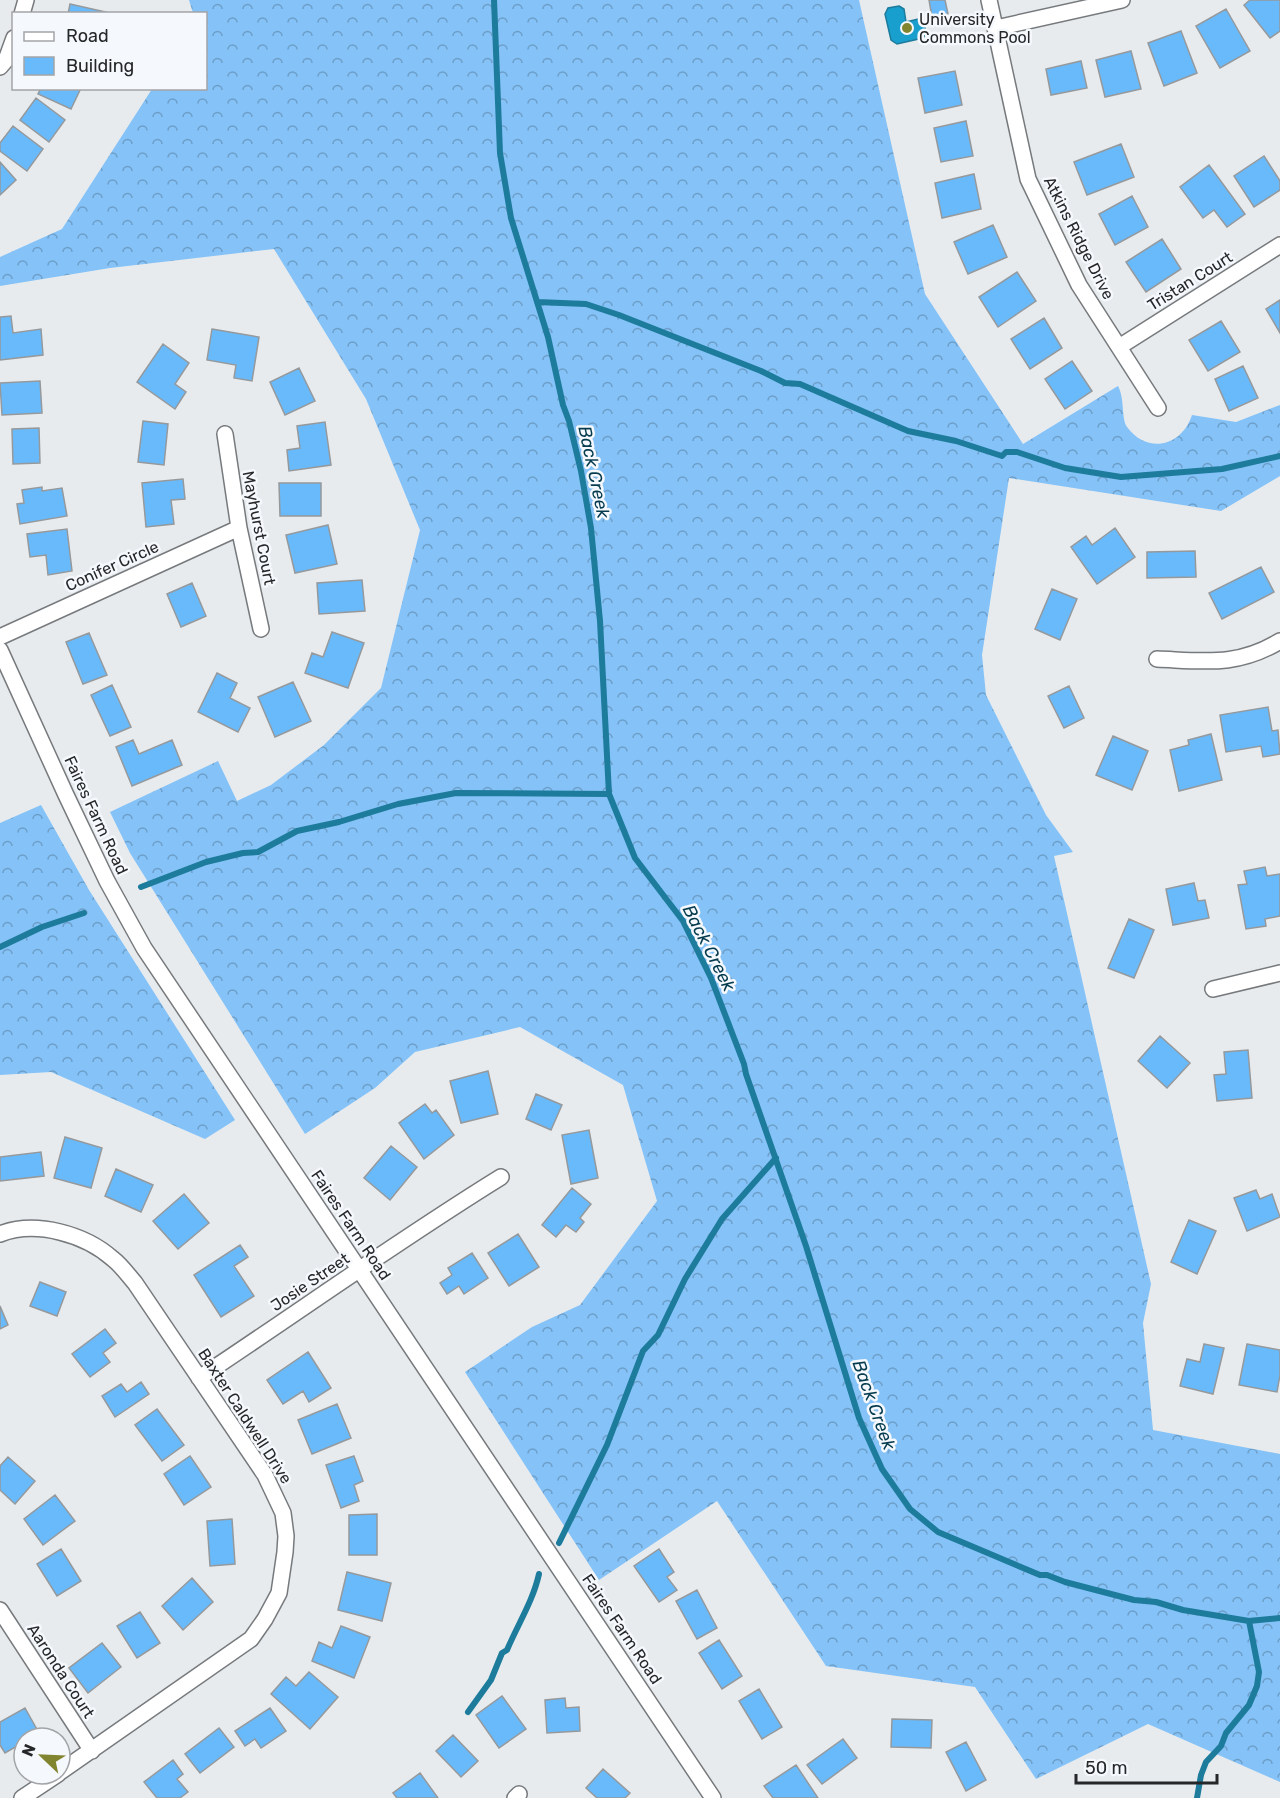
<svg xmlns="http://www.w3.org/2000/svg" width="1280" height="1798" viewBox="0 0 1280 1798" font-family="Rubik,sans-serif">
<style>
.forest{fill:url(#forest-crowns)}
.water{fill:#199fcd;stroke:#1d7b9c;stroke-width:1.5}
.lines{fill:none;stroke-linecap:round;stroke-linejoin:round}
.stream{stroke:#1d7b9c;stroke-width:6}
.building{fill:#69bafb;stroke:#95999c;stroke-width:1.5}
.street-casing{stroke:#777a7d;stroke-width:18}
.street{stroke:#fff;stroke-width:15}
.poi-dot{fill:#82852f;stroke:#f5f8fc;stroke-width:2}
.labels{text-anchor:middle;dominant-baseline:central;stroke-width:5;stroke-linejoin:round;paint-order:stroke}
.poi-label{font-size:16px;fill:#252728;stroke:#f5f8fc;text-anchor:start}
.street-label{font-size:16px;fill:#252728;stroke:#f5f8fc}
.water-label{font-size:18px;font-style:italic;fill:#053b4e;stroke:#f5f8fc}
</style>
<defs>
<pattern id="forest-crowns" width="20" height="18" patternUnits="userSpaceOnUse" patternTransform="scale(1.5)"><rect width="20" height="18" fill="#84c2f7"/><path d="M2 6a3 3 0 1 1 6 0M12 15a3 3 0 1 1 6 0" fill="none" stroke="#6c9ec8"/></pattern>
</defs>
<rect width="100%" height="100%" fill="#e7ebee"/>
<path class="forest" d="M189,0H859L925,294L1023,444L1118,386C1125,399 1121,418 1127,427C1148,455 1182,446 1192,415L1236,422L1280,405V476L1221,511L1009,478L982,655L986,695L1046,815L1073,852L1054,856L1151,1284L1143,1323L1153,1430L1280,1454V1782L1148,1724L1036,1779L975,1687L826,1666L717,1501L599,1580L465,1372L532,1327L580,1305L657,1201L623,1085L520,1027L415,1052L375,1088L305,1134L130,853L110,812L218,761L237,801L271,785L324,745L381,688L420,530L366,399L274,249L110,268L0,286V257L62,229L152,89L206,88V14L193,13Z
M41,805L89,890L235,1120L205,1139L51,1072L0,1075V823Z"/>
<path class="water" d="M899,6L904,9L906,22L918,19L924,23L926,33L923,38L897,44L891,40L885,14L888,8Z"/>
<g class="lines">
<path class="stream" d="M494,0L500,153L511,218L548,337L563,405L569,421L581,471L591,528L600,621L609,794L635,858L683,921L711,978L744,1064L746,1074L806,1246L859,1418L882,1469L910,1509L938,1532L1040,1575H1047L1065,1582L1134,1600L1156,1602L1183,1610L1249,1621L1280,1618
M537,302L586,304L619,315L761,371L785,383L800,384L908,431L956,441L1002,456L1006,452H1017L1065,468L1121,477L1222,469L1280,456
M141,887L206,862L243,853L258,852L297,831L339,822L398,804L456,793L609,794
M0,947L42,927L84,913
M559,1543L607,1445L643,1351L658,1335L685,1279L722,1219L776,1158
M468,1712L491,1680L502,1653L507,1650C518,1624 533,1601 539,1574
M1197,1798L1201,1775L1206,1762L1221,1746L1226,1733L1249,1705L1257,1686L1259,1672L1249,1621"/>
</g>
<path class="building" d="M929,0H945L948,14L932,17Z
M1250,0H1280V31L1270,38L1244,5Z
M70,4L106,12V14H68Z
M1226,9L1250,51L1220,68L1196,26Z
M1181,31L1197,73L1164,86L1148,43Z
M1131,51L1141,89L1105,97L1096,60Z
M1081,61L1087,88L1051,95L1046,69Z
M955,71L962,105L925,113L918,78Z
M41,88H81L71,109L38,94Z
M36,98L65,120L49,142L20,120Z
M966,121L973,156L941,162L934,128Z
M13,126L43,149L27,171L0,151V143Z
M1121,144L1134,177L1087,195L1074,162Z
M1264,156L1280,181V190L1254,207L1234,176Z
M0,162L16,180L0,195Z
M1209,165L1245,214L1227,227L1214,210L1203,218L1180,187Z
M974,174L981,209L942,218L935,183Z
M1132,196L1148,227L1115,245L1099,214Z
M993,225L1007,257L968,274L954,242Z
M1162,239L1181,269L1146,292L1126,262Z
M1017,272L1036,301L998,327L979,297Z
M1280,300V333L1266,309Z
M11,316L13,333L41,329L43,355L0,360V317Z
M1044,318L1062,348L1030,369L1011,339Z
M1221,321L1240,352L1208,371L1189,340Z
M212,329L259,337L252,381L234,378L236,365L207,360Z
M163,344L189,363L175,384L186,392L175,409L137,382Z
M1072,361L1092,391L1065,409L1045,379Z
M1243,366L1258,398L1229,411L1215,379Z
M299,368L315,401L285,415L270,382Z
M40,381L42,413L2,415L0,383Z
M143,421L168,424L164,465L138,462Z
M325,422L331,465L289,471L287,450L300,448L297,426Z
M39,428L40,463L13,464L12,429Z
M183,479L185,499L171,500L174,524L146,527L142,483Z
M279,483H321V516H280Z
M42,487V491L62,488L67,516L20,524L17,504L24,503L22,490Z
M328,525L337,564L295,573L286,535Z
M1115,528L1135,557L1097,584L1071,547L1086,536L1092,545Z
M67,529L72,571L48,575L46,555L30,557L27,534Z
M1195,551L1196,577L1147,578V552Z
M1261,567L1274,592L1222,619L1209,593Z
M362,580L365,611L319,614L317,583Z
M192,583L206,616L181,627L167,594Z
M1052,589L1077,599L1060,640L1035,629Z
M332,632L364,643L348,688L305,673L312,653L323,657Z
M89,633L107,675L83,684L66,642Z
M217,673L237,683L230,698L250,708L238,732L198,712Z
M293,682L311,721L275,737L258,697Z
M112,685L131,727L110,736L91,695Z
M1069,686L1084,718L1064,728L1048,696Z
M1268,707L1272,731L1278,730L1280,754L1263,757L1261,746L1226,752L1220,715Z
M1211,734L1222,780L1179,791L1170,750L1189,745L1188,740Z
M1113,736L1148,751L1132,790L1096,775Z
M133,740L139,754L172,740L182,765L132,786L116,747Z
M1265,867L1267,876L1280,874V916L1265,919L1266,926L1246,929L1238,885L1247,884L1244,871Z
M1194,883L1198,901L1205,900L1209,918L1173,925L1166,889Z
M1129,919L1154,930L1134,978L1108,968Z
M1160,1036L1190,1063L1167,1088L1138,1061Z
M1248,1050L1252,1098L1217,1101L1214,1075L1226,1074L1224,1052Z
M488,1071L498,1114L461,1123L450,1081Z
M536,1094L562,1105L551,1130L526,1119Z
M425,1104L432,1113L436,1110L454,1135L424,1159L399,1123Z
M589,1130L598,1178L571,1184L562,1135Z
M65,1137L102,1148L91,1188L54,1178Z
M391,1146L417,1167L390,1200L364,1178Z
M41,1152L44,1176L0,1181V1157Z
M116,1169L153,1185L141,1212L105,1196Z
M572,1188L591,1204L580,1218L584,1222L576,1232L566,1225L556,1237L542,1225Z
M1256,1190L1260,1199L1272,1194L1280,1217L1247,1231L1234,1198Z
M184,1194L209,1223L178,1249L153,1221Z
M1189,1220L1216,1231L1197,1274L1171,1262Z
M518,1234L539,1267L509,1286L488,1253Z
M240,1245L248,1257L234,1266L254,1296L221,1317L194,1275Z
M472,1253L488,1278L464,1294L459,1286L447,1294L440,1283L452,1275L448,1268Z
M40,1282L66,1292L57,1316L30,1306Z
M0,1306L8,1325L0,1329Z
M105,1329L116,1343L103,1353L110,1362L90,1377L72,1354Z
M1204,1344L1224,1348L1213,1394L1180,1386L1187,1359L1200,1362Z
M1247,1344L1280,1350V1375L1277,1392L1239,1385Z
M308,1352L331,1388L309,1402L303,1391L283,1404L267,1380Z
M141,1382L149,1394L115,1417L102,1396L121,1384L127,1392Z
M337,1404L351,1438L312,1454L298,1420Z
M157,1409L184,1445L162,1461L135,1425Z
M190,1456L211,1487L184,1505L164,1474Z
M354,1456L363,1481L354,1485L359,1501L341,1508L326,1465Z
M8,1457L35,1481L15,1504L0,1490V1466Z
M55,1495L75,1521L43,1545L24,1519Z
M377,1514V1555H349V1515Z
M232,1519L235,1564L210,1566L207,1521Z
M61,1549L81,1581L57,1596L37,1564Z
M659,1549L674,1572L667,1577L677,1590L659,1602L634,1566Z
M347,1572L391,1583L382,1621L338,1610Z
M192,1578L213,1602L183,1630L162,1606Z
M697,1590L717,1628L697,1639L676,1601Z
M140,1612L160,1643L137,1658L117,1626Z
M341,1626L370,1637L354,1678L312,1661L319,1642L332,1648Z
M719,1640L742,1676L722,1689L699,1653Z
M102,1643L121,1667L88,1693L69,1668Z
M309,1672L338,1697L310,1729L271,1694L286,1677L296,1686Z
M759,1689L782,1727L762,1739L739,1701Z
M502,1696L526,1729L499,1748L476,1715Z
M565,1698L566,1708L579,1707L580,1731L547,1733L545,1700Z
M25,1708L39,1733L31,1738H24V1742L5,1753L0,1745V1722Z
M270,1708L286,1731L261,1748L255,1739L245,1746L235,1731Z
M892,1719L932,1720L931,1748L891,1747Z
M219,1728L234,1747L200,1773L185,1754Z
M453,1735L478,1761L461,1777L436,1751Z
M843,1739L857,1758L822,1784L807,1765Z
M966,1742L986,1780L966,1791L946,1752Z
M173,1760L183,1774L177,1779L188,1792L180,1798H157L144,1782Z
M796,1765L818,1798H773L764,1786Z
M603,1769L630,1793L625,1798H597L586,1788Z
M420,1773L438,1798H397L393,1793Z"/>
<g class="lines">
<g class="street-casing">
<path id="street" d="M989,0L1028,179L1079,285L1158,408
M22,14L26,0
M996,28L1122,0
M0,67L6,60L14,38
M1119,347L1280,245
M225,434L239,528L261,629
M0,637L239,528
M0,650L66,795L107,881L144,948L713,1798
M1157,659C1205,661 1237,667 1280,641
M1213,989L1280,973
M0,1234C36,1220 85,1234 113,1259C121,1265 128,1275 135,1283L265,1475L283,1513L286,1536L285,1552L279,1593L265,1619L251,1639L60,1772
M199,1378C300,1311 399,1240 501,1177
M0,1610L92,1751
M22,1798L58,1774
M515,1798L519,1794"/>
</g>
<use href="#street" class="street"/>
</g>
<circle class="poi-dot" cx="907" cy="28" r="6"/>
<g class="labels">
<g class="poi-label">
<text x="919" y="19">University<tspan x="919" dy="18">Commons Pool</tspan></text>
</g>
<g class="street-label">
<text transform="translate(1079 238) rotate(63)">Atkins Ridge Drive</text>
<text transform="translate(1190 281) rotate(-32)">Tristan Court</text>
<text transform="translate(259 528) rotate(79)">Mayhurst Court</text>
<text transform="translate(112 566) rotate(-24)">Conifer Circle</text>
<text transform="translate(96 815) rotate(65)">Faires Farm Road</text>
<text transform="translate(351 1225) rotate(56)">Faires Farm Road</text>
<text transform="translate(310 1282) rotate(-34)">Josie Street</text>
<text transform="translate(245 1416) rotate(57)">Baxter Caldwell Drive</text>
<text transform="translate(622 1629) rotate(56)">Faires Farm Road</text>
<text transform="translate(61 1671) rotate(57)">Aaronda Court</text>
</g>
<g class="water-label">
<text transform="translate(594 472) rotate(78)">Back Creek</text>
<text transform="translate(709 948) rotate(63)">Back Creek</text>
<text transform="translate(874 1405) rotate(70)">Back Creek</text>
</g>
</g>
<rect x="12" y="12" width="195" height="78" fill="#f5f8fc" stroke="#a2a4a7" stroke-width="1.5"/>
<rect x="24" y="32" width="30" height="9" fill="#ffffff" stroke="#a2a4a7" stroke-width="1.5"/>
<text x="66" y="42" font-size="18" fill="#252728">Road</text>
<rect x="24" y="57" width="30" height="18" fill="#69bafb" stroke="#a2a4a7" stroke-width="1.5"/>
<text x="66" y="72" font-size="18" fill="#252728">Building</text>
<g transform="translate(42 1756) rotate(293)"><circle r="28" fill="#f5f8fc" stroke="#a2a4a7" stroke-width="1.5"/>
<path d="M0-4.5L10 22L0 15L-10 22Z" fill="#82852f"/>
<text y="-9" font-size="16" font-weight="bold" text-anchor="middle" fill="#252728">N</text>
</g>
<path d="M1076 1774v9h141v-9" fill="none" stroke="#252728" stroke-width="3"/>
<text x="1085" y="1774" font-size="18" fill="#252728" stroke="#f5f8fc" stroke-width="4.5" paint-order="stroke">50 m</text>
</svg>
